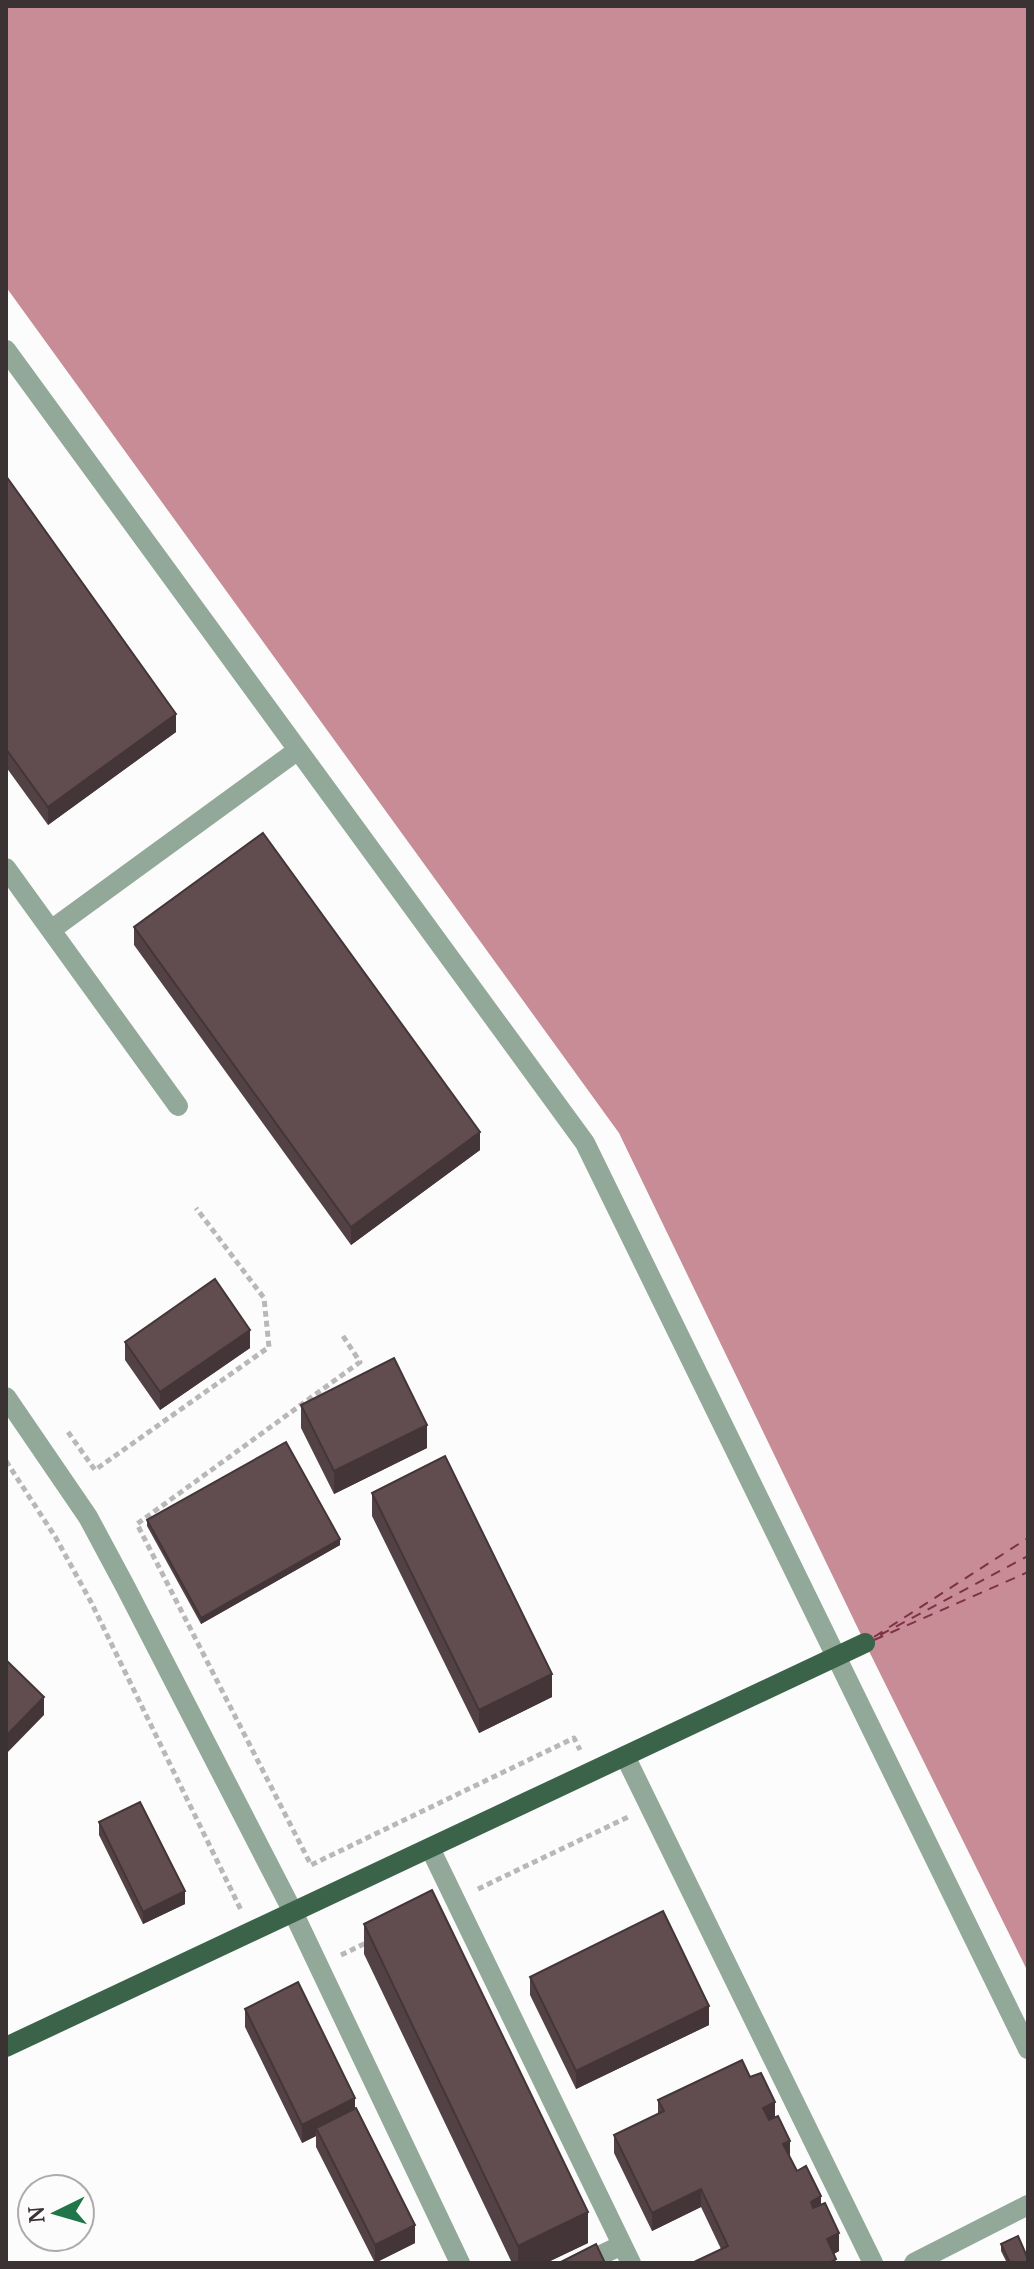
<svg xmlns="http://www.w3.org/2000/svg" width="1034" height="2269" viewBox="0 0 1034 2269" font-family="'PT Serif',serif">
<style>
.water{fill:#c88c97}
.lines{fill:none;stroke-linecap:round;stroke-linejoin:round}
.ferry{stroke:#7d3344;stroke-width:2;stroke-dasharray:10 8;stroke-linecap:butt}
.path{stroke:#bab7b8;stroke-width:5;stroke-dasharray:6 4;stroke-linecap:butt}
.minor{stroke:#92a899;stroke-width:20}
.major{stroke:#3a634a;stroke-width:20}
.wall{fill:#534245}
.shaded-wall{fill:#443638}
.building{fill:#614d50;stroke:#443638;stroke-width:2}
</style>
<rect width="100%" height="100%" fill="#fcfcfc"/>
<path class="water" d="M6,6H1028V1972L865,1643L619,1133L6,287Z"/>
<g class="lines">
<path class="ferry" d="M880,1635L1028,1556
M874,1637L1028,1538
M874,1640L1028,1572"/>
<path class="path" d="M343,1336L360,1362L137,1524L311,1865L574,1738L580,1750
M68,1432L95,1470L269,1347L264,1298L196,1208
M6,1461L56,1538L91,1602L241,1910
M478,1889L628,1817
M341,1955L368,1942"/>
<path class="minor" d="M6,350L585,1143L1028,2049
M6,868L178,1106
M51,930L298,750
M6,1397L88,1517L125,1586L293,1912L460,2263
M625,1756L873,2263
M430,1848L631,2263
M584,2263L622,2245
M914,2263L1028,2205"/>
<path class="major" d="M6,2047L865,1643"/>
</g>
<path class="wall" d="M6,476L176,732L48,825L6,767Z
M134,927L480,1150L351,1245L134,945Z
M125,1342L250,1348L160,1410L125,1360Z
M301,1405L427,1448L334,1494L301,1428Z
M372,1493L552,1697L479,1733L372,1516Z
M147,1520L340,1545L201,1624L147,1526Z
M99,1822L185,1904L143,1924L99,1835Z
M364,1924L588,2243L546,2263H512L364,1954Z
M530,1977L709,2025L576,2089L530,1995Z
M245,2009L355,2108L415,2243L375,2263L316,2147V2136L302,2143L245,2027Z
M750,2077L775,2118L790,2157L797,2171L821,2204L839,2251L834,2254L836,2263L721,2249L701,2207L652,2231L614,2153V2135L658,2114V2100Z
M1001,2244L1028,2263H1007L1001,2251Z"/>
<path class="shaded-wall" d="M176,714V732L48,825V807Z
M480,1132V1150L351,1245V1227Z
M250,1330V1348L160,1410V1392Z
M427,1425V1448L334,1494V1471Z
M340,1539V1545L201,1624V1618Z
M552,1674V1697L479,1733V1710Z
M44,1697V1715L6,1754V1736Z
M185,1891V1904L143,1924V1912Z
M709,2006V2025L576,2089V2071Z
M355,2098V2117L316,2128V2136L302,2143V2125Z
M775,2102V2120L763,2127V2108Z
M790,2141V2159L783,2144Z
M701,2189V2207L652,2231V2213Z
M821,2196V2214L811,2220V2202Z
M588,2212V2243L546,2263H518V2246Z
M415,2225V2243L375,2263V2245Z
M839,2233V2251L827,2257V2239Z"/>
<path class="building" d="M6,476L176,714L48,807L6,749Z
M263,833L480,1132L351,1227L134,927Z
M215,1279L250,1330L160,1392L125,1342Z
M394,1358L427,1425L334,1471L301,1405Z
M286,1442L340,1539L201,1618L147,1520Z
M445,1456L552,1674L479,1710L372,1493Z
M6,1660L44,1697L6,1736Z
M140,1802L185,1891L143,1912L99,1822Z
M432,1890L588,2212L518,2246L364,1924Z
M663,1911L709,2006L576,2071L530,1977Z
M298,1982L355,2098L302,2125L245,2009Z
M742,2060L750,2077L761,2073L775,2102L763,2108L769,2120L778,2116L790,2141L783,2144L797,2171L806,2166L821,2196L811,2202L813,2208L825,2203L839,2233L827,2239L836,2259L829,2263H692L728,2246L701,2189L652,2213L614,2135L664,2111L658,2100Z
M356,2108L415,2225L375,2245L316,2128Z
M1018,2236L1028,2259V2263H1010L1001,2244Z
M596,2244L605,2263H559Z"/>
<rect width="1034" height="2269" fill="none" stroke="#3b3234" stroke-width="16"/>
<g transform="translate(56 2213) rotate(265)"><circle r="38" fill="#fcfcfc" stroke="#afabac" stroke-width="2"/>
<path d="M0-6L14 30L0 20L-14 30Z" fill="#207649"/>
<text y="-12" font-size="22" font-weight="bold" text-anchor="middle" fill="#3b3234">N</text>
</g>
</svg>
